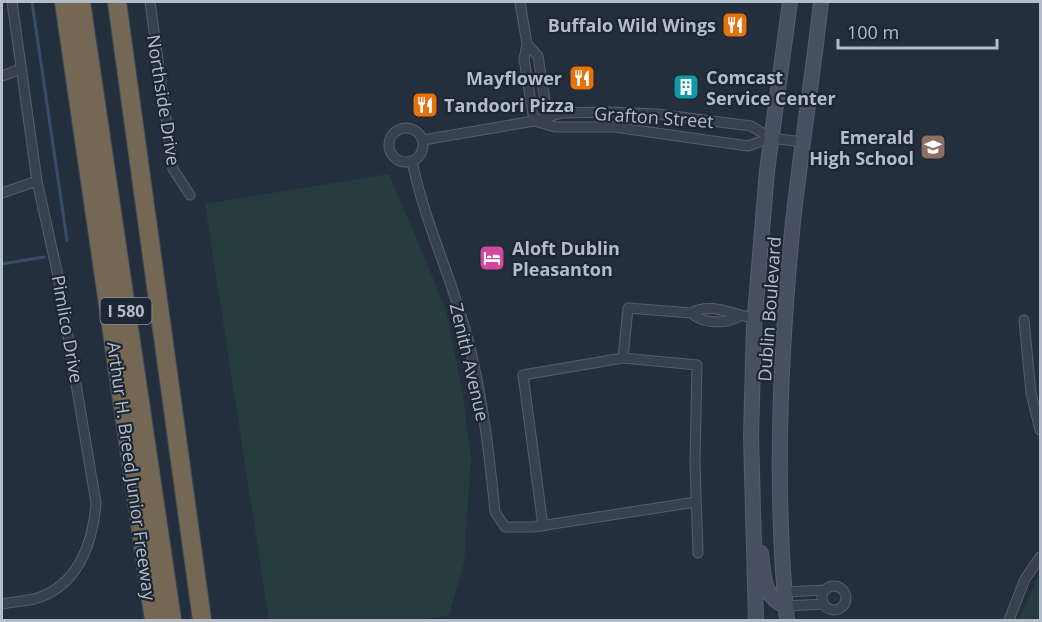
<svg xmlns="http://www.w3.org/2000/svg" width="1042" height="622" viewBox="0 0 1042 622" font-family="'Open Sans',sans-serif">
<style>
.green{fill:#263c3f}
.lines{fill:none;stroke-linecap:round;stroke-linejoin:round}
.stream{stroke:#394c67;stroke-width:3}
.minor-casing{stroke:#565f6c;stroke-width:11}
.secondary-casing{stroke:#565f6c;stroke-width:16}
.motorway-casing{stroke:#434c59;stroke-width:20}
.minor{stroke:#38414e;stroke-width:9}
.secondary{stroke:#465061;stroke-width:14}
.motorway{stroke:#746855;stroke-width:18}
.labels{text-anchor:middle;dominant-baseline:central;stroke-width:4.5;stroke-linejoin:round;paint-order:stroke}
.shield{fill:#1d2633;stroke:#878f9c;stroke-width:1.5}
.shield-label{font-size:16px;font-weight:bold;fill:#b4bcc9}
.poi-label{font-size:18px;font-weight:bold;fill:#b4bcc9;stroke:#1d2633;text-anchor:end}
.street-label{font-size:18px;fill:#b4bcc9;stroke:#1d2633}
</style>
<rect width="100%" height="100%" fill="#242f3e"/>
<path class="green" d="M389,174L445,307L462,389L471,457L464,563L449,615L422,620H269L205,204Z
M1040,572V620H1018Z"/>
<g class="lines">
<path class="stream" d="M32,2L67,240
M2,264L44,257"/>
<g class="minor-casing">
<path id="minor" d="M150,2L173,169L190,195
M520,2L527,44L524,59L534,121
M527,44L538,56L548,120
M2,76L21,69
M534,121L555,127H614L748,146L771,138
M389 145a17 17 0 1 1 34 0a17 17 0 1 1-34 0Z
M423,140L534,121L562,113L609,112L657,114L751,126L771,138L803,142
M412,161C424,220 450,274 466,332C482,391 489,451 495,512L505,527H533L696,502
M2,193L37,181
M738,317C725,324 703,324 691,313C712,301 734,316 755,318
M1024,320L1031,393L1040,430
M623,358L628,308L691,313
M543,526L523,375L623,358L697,365L695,462L698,553
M822 598a12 12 0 1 1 24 0a12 12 0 1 1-24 0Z
M784,592L824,590
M2,604C12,602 24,601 34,599C78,587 93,543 96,503L57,271L37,181L12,2
M785,606L824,604
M1009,620L1025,579L1040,557"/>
</g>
<g class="secondary-casing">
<path id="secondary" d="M761,553C764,575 762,596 785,606
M756,620L751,436L754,327L767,171L790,2
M787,620C774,488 780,354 793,222C801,148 813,75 821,2"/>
</g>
<g class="motorway-casing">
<path id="motorway" d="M64,2L154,620
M81,2L172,620
M117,2L202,620"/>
</g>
<use href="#minor" class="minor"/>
<use href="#secondary" class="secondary"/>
<use href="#motorway" class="motorway"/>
</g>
<defs>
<g id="restaurant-square" transform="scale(1.35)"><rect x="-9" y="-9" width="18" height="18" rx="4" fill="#e8710a" stroke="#1d2633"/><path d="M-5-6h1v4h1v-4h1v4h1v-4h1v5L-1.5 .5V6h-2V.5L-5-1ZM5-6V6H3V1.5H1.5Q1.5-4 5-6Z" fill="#fff"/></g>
<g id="building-square" transform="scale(1.35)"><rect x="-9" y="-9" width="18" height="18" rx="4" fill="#0f9aa8" stroke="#1d2633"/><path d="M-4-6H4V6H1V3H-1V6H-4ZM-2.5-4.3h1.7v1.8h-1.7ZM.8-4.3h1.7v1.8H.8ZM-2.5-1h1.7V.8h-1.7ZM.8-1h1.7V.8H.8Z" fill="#fff"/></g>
<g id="school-square" transform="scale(1.35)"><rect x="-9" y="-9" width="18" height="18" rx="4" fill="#8d6e63" stroke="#1d2633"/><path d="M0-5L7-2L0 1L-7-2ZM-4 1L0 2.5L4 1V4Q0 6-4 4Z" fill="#fff"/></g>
<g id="hotel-square" transform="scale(1.35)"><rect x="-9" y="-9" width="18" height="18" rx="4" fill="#d1479c" stroke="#1d2633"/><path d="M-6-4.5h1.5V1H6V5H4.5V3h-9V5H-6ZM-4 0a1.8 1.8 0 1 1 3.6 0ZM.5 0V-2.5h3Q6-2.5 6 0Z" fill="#fff"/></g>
</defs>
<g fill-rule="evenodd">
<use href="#restaurant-square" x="735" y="25"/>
<use href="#restaurant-square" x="582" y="78"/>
<use href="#building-square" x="686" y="87"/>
<use href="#restaurant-square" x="425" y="105"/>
<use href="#school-square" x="933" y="147"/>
<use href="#hotel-square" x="492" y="258"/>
</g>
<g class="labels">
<rect class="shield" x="100.5" y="298" width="51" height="26" rx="4.5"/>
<g class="shield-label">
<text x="126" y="311">I 580</text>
</g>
<g class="poi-label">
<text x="716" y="25">Buffalo Wild Wings</text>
<text x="706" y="77" text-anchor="start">Comcast<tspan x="706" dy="21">Service Center</tspan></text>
<text x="562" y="78">Mayflower</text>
<text x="444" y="105" text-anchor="start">Tandoori Pizza</text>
<text x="914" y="137">Emerald<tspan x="914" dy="21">High School</tspan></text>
<text x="512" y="248" text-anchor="start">Aloft Dublin<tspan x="512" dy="21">Pleasanton</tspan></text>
</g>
<g class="street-label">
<text transform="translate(164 100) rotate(81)">Northside Drive</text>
<text transform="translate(654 117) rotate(4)">Grafton Street</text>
<text transform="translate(769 309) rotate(-86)">Dublin Boulevard</text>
<text transform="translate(68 329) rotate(80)">Pimlico Drive</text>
<text transform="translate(470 362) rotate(77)">Zenith Avenue</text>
<text transform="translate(132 471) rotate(82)">Arthur H. Breed Junior Freeway</text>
</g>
</g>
<rect width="1042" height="622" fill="none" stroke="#b4bcc9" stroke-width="6"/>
<path d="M838 39v9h159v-9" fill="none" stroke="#b4bcc9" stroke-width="3"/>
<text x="847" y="39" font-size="18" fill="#b4bcc9" stroke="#1d2633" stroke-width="4.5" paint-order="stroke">100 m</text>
</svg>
